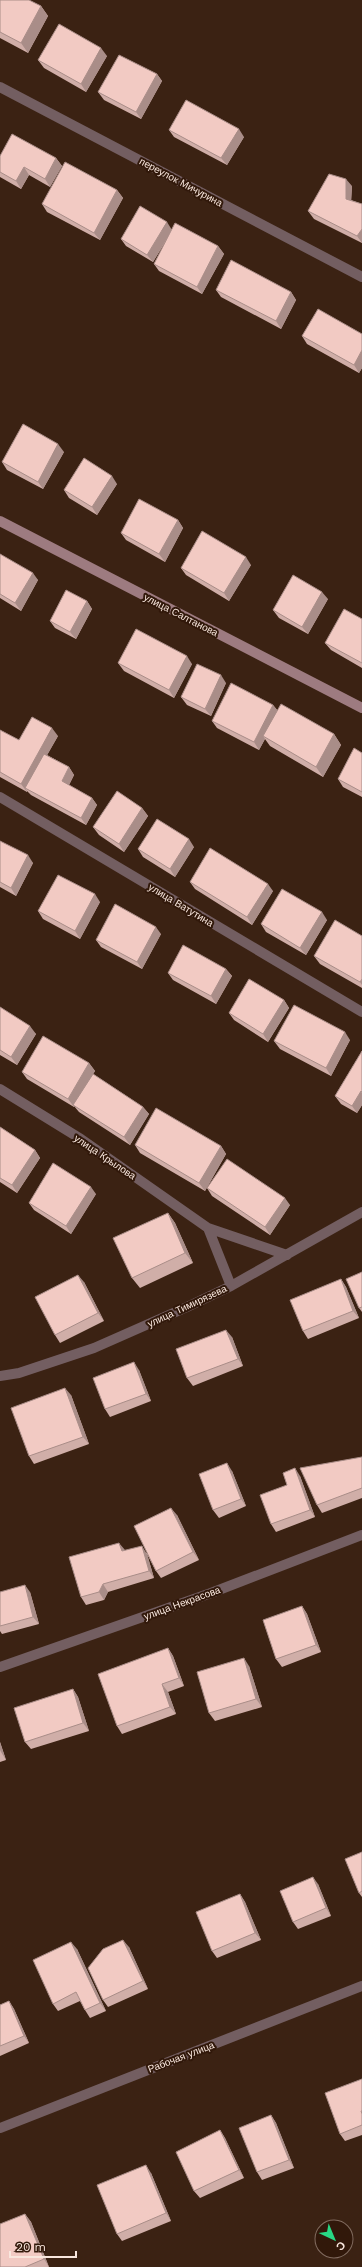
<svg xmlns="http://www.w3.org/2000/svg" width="362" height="2267" viewBox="0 0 362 2267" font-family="'Work Sans',sans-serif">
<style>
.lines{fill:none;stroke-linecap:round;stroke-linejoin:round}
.minor{stroke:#735e61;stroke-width:10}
.secondary{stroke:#9d7b80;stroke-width:10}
.wall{fill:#d0aea8}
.shaded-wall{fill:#a98d88}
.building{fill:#f2cac3;stroke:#a98d88}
.labels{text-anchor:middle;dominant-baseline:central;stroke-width:4;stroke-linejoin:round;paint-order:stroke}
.street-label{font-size:10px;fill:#f9e7de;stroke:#31180a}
</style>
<rect width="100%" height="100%" fill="#3b2213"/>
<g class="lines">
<path class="minor" d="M0,87L362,277
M0,797L362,1012
M0,1089L81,1139L208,1228L287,1255
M208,1228L231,1286
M0,1376L19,1373L94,1348L187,1307L231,1286L362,1212
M0,1667L211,1593L362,1535
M0,2128L362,1986"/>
<path class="secondary" d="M0,521L362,708"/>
</g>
<path class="wall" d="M0,0L41,6L48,16L28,53L0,38Z
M107,56L86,92L44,68L38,60Z
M157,74L162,81L141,119L104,100L98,92Z
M169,130L244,137L227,165L174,137Z
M0,156L56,158L62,166L50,187L29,175L21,189L0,177Z
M352,186L351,200L362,204V243L314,219L308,211Z
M117,190L123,198L100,240L47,212L42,204Z
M172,229L218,246L224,254L202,294L159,271L154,264L169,236L153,262L126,246L121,239Z
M216,290L291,292L296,300L281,329L221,297Z
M362,334V368L359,373L307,344L302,336Z
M64,452L43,489L7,470L2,462Z
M117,484L97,515L69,498L64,490Z
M178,520L183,528L165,562L126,540L121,533Z
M0,554L38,580L21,611L0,598Z
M251,565L229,601L186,575L181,568Z
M328,599L308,634L279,618L273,610Z
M87,601L92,609L76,639L55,628L50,621Z
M362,619V668L331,650L325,643Z
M118,663L192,664L174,698L124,671Z
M226,683L211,716L187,705L181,697Z
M273,705L277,710L334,734L341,745L323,777L270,746L265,739L259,750L217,728L212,721Z
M0,730L19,740L58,736L47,755L69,767L74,775L69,785L92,798L97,805L86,825L31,795L27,791V792L0,777Z
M362,753V797L343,787L338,779Z
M142,808L148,816L124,852L99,835L93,827Z
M0,841L33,863L16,896L0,887Z
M194,847L175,877L143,857L138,849Z
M190,882L273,891L252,925L195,889Z
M100,902L80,939L43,919L38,911Z
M327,920L306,955L266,932L261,924Z
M161,934L142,969L101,947L96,940Z
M362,936V988L320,964L314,956Z
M226,969L232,976L216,1004L173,980L168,973Z
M284,1000L289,1008L268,1042L234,1020L229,1013Z
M0,1007L36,1034L17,1065L0,1055Z
M350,1040L331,1076L280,1049L274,1041Z
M362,1051V1105L357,1113L341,1104L335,1096Z
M89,1063L95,1071L93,1074L143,1107L149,1114L130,1145L79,1112L74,1106V1107L27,1079L22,1072Z
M0,1127L35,1150L40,1158L17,1193L0,1182Z
M135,1145L221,1146L226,1154L205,1191L140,1153Z
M207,1188L290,1205L270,1235L212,1196Z
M96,1194L71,1234L34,1210L29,1203Z
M168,1213L175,1223L193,1263L140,1288L132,1278Z
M362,1272V1312L359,1308Z
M341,1279L346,1287L359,1318L308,1339L303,1331Z
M84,1282L104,1321L60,1343L55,1335Z
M232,1337L243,1366L193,1386L187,1378Z
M139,1370L151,1401L110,1417L105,1409Z
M71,1395L89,1444L34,1464L29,1456Z
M362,1457V1498L322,1513L317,1505Z
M232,1471L246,1506L219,1518L213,1510Z
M300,1476L315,1517L276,1532L271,1524L287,1485Z
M177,1515L199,1560L161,1578L156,1571L147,1554L154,1578L108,1592L104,1600L86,1605L81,1597L125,1551L147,1553Z
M0,1592H30L39,1624L2,1634L0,1631Z
M302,1606L307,1614L321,1652L282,1667L276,1659Z
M168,1648L173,1656L184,1686L168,1692L176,1714L122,1734L117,1726Z
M249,1666L262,1707L215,1721L209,1713Z
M73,1689L78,1697L89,1731L31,1749L25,1742Z
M0,1742L6,1760L0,1762Z
M362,1852V1897L359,1893Z
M318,1884L331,1916L298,1929L293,1922Z
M240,1894L245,1902L261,1940L217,1958L212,1951Z
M129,1947L148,1989L108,2007L103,2000Z
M77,1949L106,2011L90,2018L85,2010L80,2001L58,2011L53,2004Z
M9,2001L14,2009L29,2043L0,2056V2005Z
M362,2079V2135L345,2141L340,2134Z
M271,2115L276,2123L294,2168L262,2180L257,2172Z
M220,2130L225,2138L244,2178L200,2198L194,2191Z
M151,2173L171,2221L122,2241L117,2234Z
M25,2214L31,2222L49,2267H0Z"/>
<path class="shaded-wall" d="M41,6L48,16L28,53L21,43Z
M101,48L107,56L86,92L81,84Z
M157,74L162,81L141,119L136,112Z
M239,129L244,137L227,165L221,158Z
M56,158L62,166L50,187L45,179Z
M24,167L29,175L21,189L16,181Z
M346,179L352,186L351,206L346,199Z
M117,190L123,198L100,240L94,233Z
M167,222L172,230L153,262L147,255Z
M362,229V243L357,236Z
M218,246L224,254L202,294L197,287Z
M291,292L296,300L281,329L276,321Z
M362,350V368L359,373L354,365Z
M58,444L64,452L43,489L38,482Z
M112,476L117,484L97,515L92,507Z
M178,520L183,528L165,562L159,554Z
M246,557L251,565L229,601L224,593Z
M33,573L38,580L21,611L15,603Z
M322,592L328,599L308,634L302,627Z
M87,601L92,609L76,639L70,632Z
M187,656L192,664L174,698L169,690Z
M221,675L226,683L211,716L205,709Z
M273,705L279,712L263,736L265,739L259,750L254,742Z
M52,728L58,736L28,789L25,788L27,791V792L21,784Z
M334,734L341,745L323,777L316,767Z
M69,767L74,775L67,789L62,781Z
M92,798L97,805L86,825L81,818Z
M142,808L148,816L124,852L119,844Z
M189,839L194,847L175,877L170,869Z
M28,855L33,863L16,896L11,888Z
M268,884L273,891L252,925L247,917Z
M95,894L100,902L80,939L75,931Z
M322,912L327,920L306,955L300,948Z
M156,927L161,934L142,969L137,962Z
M226,969L232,976L216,1004L211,996Z
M362,979V985L360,982Z
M284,1000L289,1008L268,1042L263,1034Z
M30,1026L36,1034L17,1065L11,1057Z
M345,1032L350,1040L331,1076L326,1068Z
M89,1063L95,1071L74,1107L68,1099Z
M361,1091L362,1093V1105L357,1113L352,1106Z
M143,1107L149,1114L130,1145L124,1137Z
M221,1146L226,1154L205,1191L199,1183Z
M35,1150L40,1158L17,1193L12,1185Z
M91,1187L96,1194L71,1234L66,1226Z
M285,1198L290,1205L270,1235L265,1227Z
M168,1213L175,1223L193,1263L185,1253Z
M78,1275L84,1282L104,1321L98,1313Z
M341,1279L346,1287L359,1318L353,1311Z
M226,1330L232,1337L243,1366L238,1359Z
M134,1362L139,1370L151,1401L146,1394Z
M65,1388L71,1395L89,1444L83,1437Z
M227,1463L232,1471L246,1506L241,1499Z
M295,1468L300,1476L315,1517L310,1510Z
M171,1508L177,1515L199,1560L193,1552Z
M119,1543L125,1550L127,1559L122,1551Z
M142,1546L147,1554L154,1578L149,1571Z
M103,1584L108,1592L104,1600L99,1592Z
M25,1585L30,1592L39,1624L33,1617Z
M302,1606L307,1614L321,1652L316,1645Z
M168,1648L173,1656L184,1686L179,1678Z
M244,1658L249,1666L262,1707L256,1699Z
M162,1684L168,1692L176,1714L170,1707Z
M73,1689L78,1697L89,1731L83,1723Z
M0,1742L6,1760L1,1752L0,1750Z
M313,1877L318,1884L331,1916L326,1908Z
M240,1894L245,1902L261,1940L255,1933Z
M123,1940L129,1947L148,1989L143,1981Z
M71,1942L77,1949L106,2011L100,2003Z
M9,2001L14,2009L29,2043L24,2036Z
M271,2115L276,2123L294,2168L289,2160Z
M220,2130L225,2138L244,2178L239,2170Z
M146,2165L151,2173L171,2221L166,2213Z
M25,2214L31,2222L49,2267L44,2259Z"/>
<path class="building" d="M0,0H29L41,6L21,43L0,32Z
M59,24L101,48L81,84L38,60Z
M119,55L157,74L136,112L98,92Z
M186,100L239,129L221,158L169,130Z
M12,134L56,158L45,179L24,167L16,181L0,172V156Z
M65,162L117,190L94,233L42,204Z
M329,174L346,179V199L362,204V229L357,236L308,211Z
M140,206L167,222L147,255L121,239Z
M175,223L218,246L197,287L154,264Z
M231,260L291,292L276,321L216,290Z
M318,309L362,334V350L354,365L302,336Z
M23,424L58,444L38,482L2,462Z
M84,458L112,476L92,507L64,490Z
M139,499L178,520L159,554L121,533Z
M202,531L246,557L224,593L181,568Z
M0,554L33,573L15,603L0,594Z
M293,575L322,592L302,627L273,610Z
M66,590L87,601L70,632L50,621Z
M344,609L362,619V663L325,643Z
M136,629L187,656L169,690L118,663Z
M197,664L221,675L205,709L181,697Z
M231,683L273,705L254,742L212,721Z
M281,704L334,734L316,767L263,736Z
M32,717L52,728L21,784L0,772V730L19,740Z
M354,748L362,753V792L338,779Z
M44,754L69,767L62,781L92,798L81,818L25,788Z
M117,791L142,808L119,844L93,827Z
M157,819L189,839L170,869L138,849Z
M0,841L28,855L11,888L0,882Z
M210,848L268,884L247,917L190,882Z
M58,875L95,894L75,931L38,911Z
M282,889L322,912L300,948L261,924Z
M115,904L156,927L137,962L96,940Z
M335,920L362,936V979L360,982L314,956Z
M183,945L226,969L211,996L168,973Z
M249,979L284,1000L263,1034L229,1013Z
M294,1005L345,1032L326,1068L274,1041Z
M0,1007L30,1026L11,1057L0,1050Z
M43,1036L89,1063L68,1099L22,1072Z
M362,1051V1092L361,1091L352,1106L335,1096Z
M93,1074L143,1107L124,1137L73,1105Z
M156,1108L221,1146L199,1183L135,1145Z
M0,1127L35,1150L12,1185L0,1178Z
M227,1159L285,1198L265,1227L207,1188Z
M53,1163L91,1187L66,1226L29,1203Z
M168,1213L185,1253L132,1278L113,1238Z
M362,1272V1307L359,1308L346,1279Z
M78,1275L98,1313L55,1335L35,1297Z
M341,1279L353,1311L303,1331L290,1300Z
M226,1330L238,1359L187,1378L176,1349Z
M134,1362L146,1394L105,1409L93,1378Z
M65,1388L83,1437L29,1456L11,1408Z
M362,1457V1488L317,1505L300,1468Z
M227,1463L241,1499L213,1510L199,1474Z
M295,1468L310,1510L271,1524L260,1495L287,1485L283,1473Z
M171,1508L193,1552L156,1571L134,1526Z
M119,1543L122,1551L142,1546L149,1571L103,1584L99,1592L81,1597L69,1557Z
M25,1585L33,1617L0,1626V1592Z
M302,1606L316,1645L276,1659L263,1620Z
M168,1648L179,1678L162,1684L170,1707L117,1726L98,1674Z
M244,1658L256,1699L209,1713L197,1672Z
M73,1689L83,1723L25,1742L14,1708Z
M362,1852V1891L359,1893L345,1859Z
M313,1877L326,1908L293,1922L280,1891Z
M240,1894L255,1933L212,1951L196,1912Z
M123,1940L143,1981L103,2000L88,1968L103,1949Z
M71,1942L100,2003L85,2010L76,1992L53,2004L33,1960Z
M9,2001L24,2036L0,2046V2005Z
M362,2079V2111H361L362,2114V2125L340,2134L325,2093Z
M271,2115L289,2160L257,2172L239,2128Z
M220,2130L239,2170L194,2191L176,2152Z
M146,2165L166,2213L117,2234L97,2185Z
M25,2214L44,2259L25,2267H0V2224Z"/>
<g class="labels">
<g class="street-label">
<text transform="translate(181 182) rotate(28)">переулок Мичурина</text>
<text transform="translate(181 615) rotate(27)">улица Салтанова</text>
<text transform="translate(181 905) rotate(31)">улица Ватутина</text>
<text transform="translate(105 1157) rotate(34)">улица Крылова</text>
<text transform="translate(187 1306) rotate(-25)">улица Тимирязева</text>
<text transform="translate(182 1603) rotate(-20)">улица Некрасова</text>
<text transform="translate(181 2057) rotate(-21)">Рабочая улица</text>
</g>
</g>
<g transform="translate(334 2239) rotate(136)"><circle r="19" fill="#31180a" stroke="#816b5f"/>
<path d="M0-3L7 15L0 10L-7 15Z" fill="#28d885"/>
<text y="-6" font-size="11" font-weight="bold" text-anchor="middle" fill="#f9e7de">С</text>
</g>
<path d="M10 2251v6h66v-6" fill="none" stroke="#f9e7de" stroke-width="2"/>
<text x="16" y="2251" font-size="12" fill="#f9e7de" stroke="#31180a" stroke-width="3" paint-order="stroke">20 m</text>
</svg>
